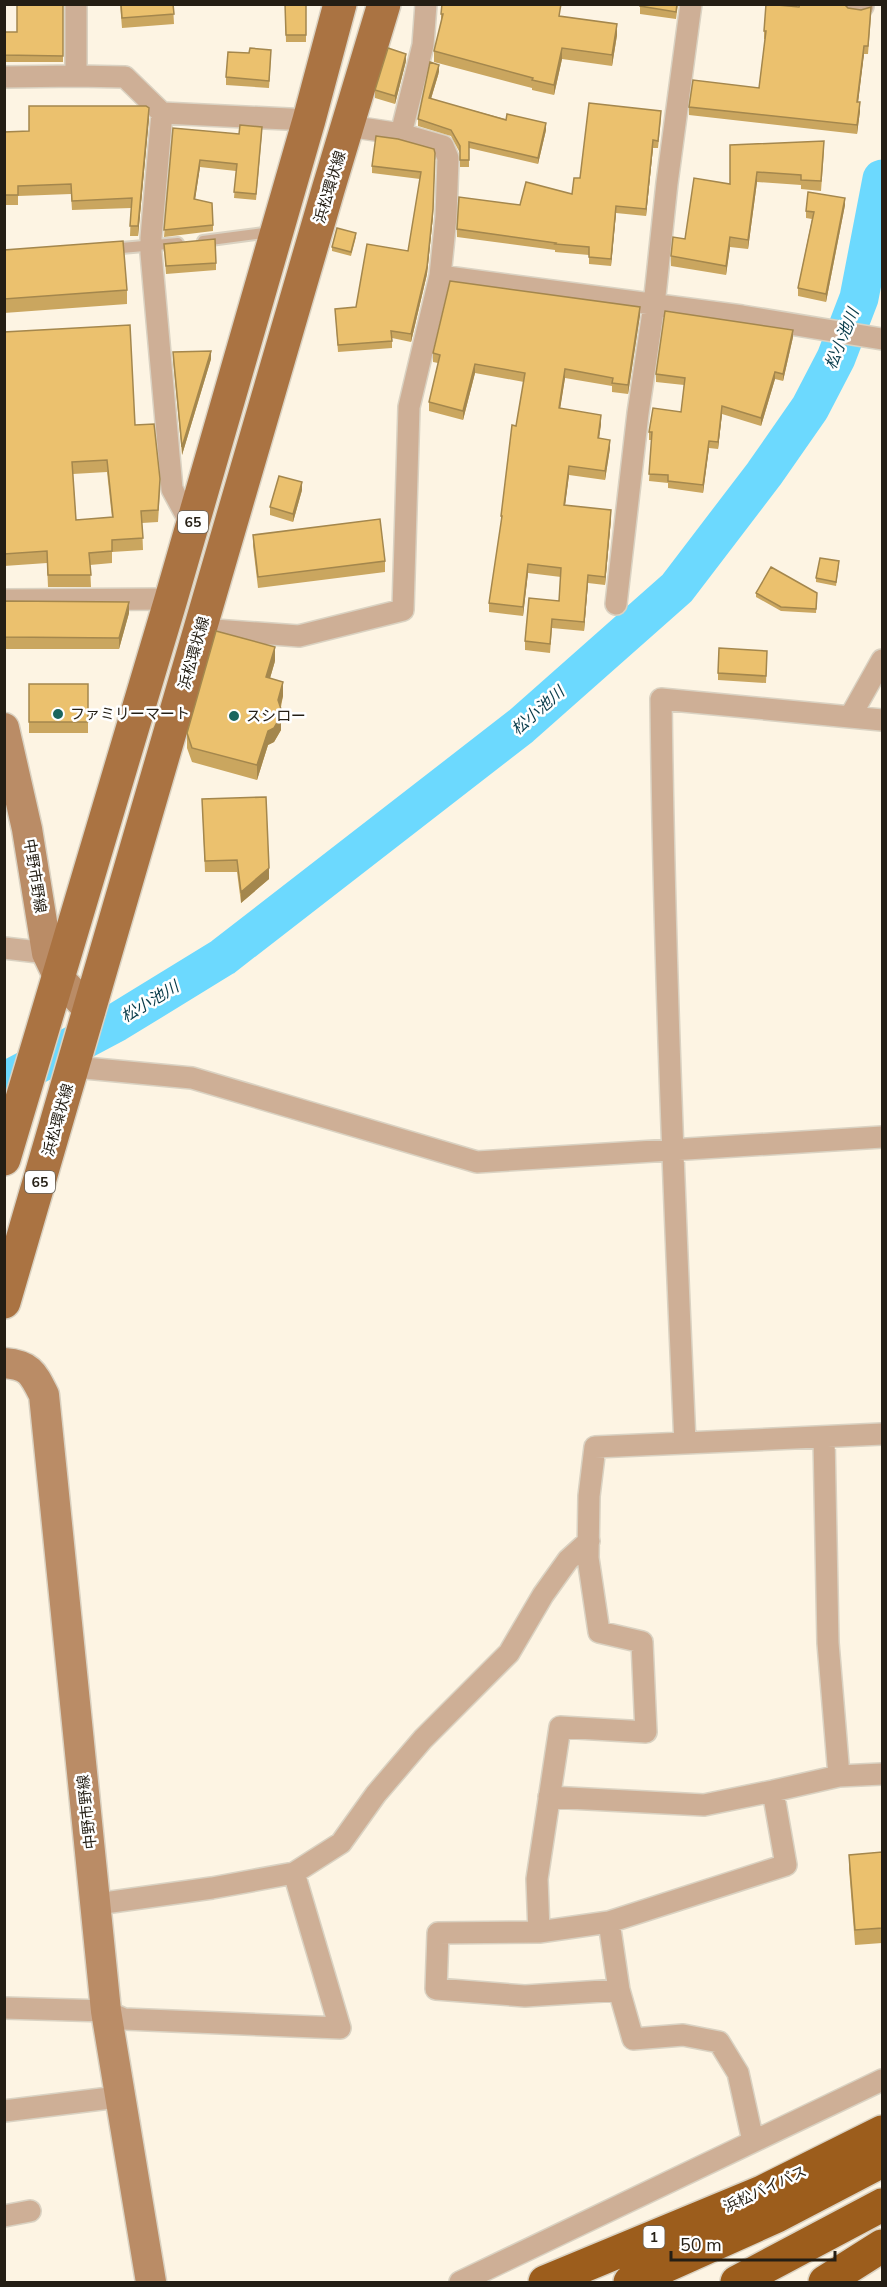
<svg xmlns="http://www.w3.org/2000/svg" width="887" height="2287" viewBox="0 0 887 2287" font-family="'Nunito Sans','Noto Sans JP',sans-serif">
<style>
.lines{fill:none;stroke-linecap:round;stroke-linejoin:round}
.river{stroke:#6cd9fe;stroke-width:39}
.lane-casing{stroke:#dad2c2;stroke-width:14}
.street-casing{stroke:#dad2c2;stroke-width:24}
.secondary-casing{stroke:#dad2c2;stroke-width:33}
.primary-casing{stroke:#dad2c2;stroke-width:36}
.highway-casing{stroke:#dad2c2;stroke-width:36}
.lane{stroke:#ceaf96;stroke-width:10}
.street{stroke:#ceaf96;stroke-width:21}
.secondary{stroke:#ba8c66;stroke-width:30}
.primary{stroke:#aa7342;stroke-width:33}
.highway{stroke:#9c5d1c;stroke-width:33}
.wall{fill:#caa65f;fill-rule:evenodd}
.shaded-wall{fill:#a4874d}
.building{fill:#ebc16e;stroke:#a4874d;stroke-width:1.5;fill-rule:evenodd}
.poi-dot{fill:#1a655e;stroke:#fff;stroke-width:2}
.labels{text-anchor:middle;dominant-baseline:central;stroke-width:5;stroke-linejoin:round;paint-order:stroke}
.shield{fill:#fff;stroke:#66625a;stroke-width:1.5}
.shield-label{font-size:14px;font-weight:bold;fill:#241e14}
.street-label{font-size:15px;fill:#241e14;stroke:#fff}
.poi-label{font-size:15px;fill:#241e14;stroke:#fff;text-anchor:start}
.water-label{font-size:16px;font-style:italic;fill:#083b4a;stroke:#fff}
</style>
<rect width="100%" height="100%" fill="#fdf4e3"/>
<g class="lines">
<path class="river" d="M4,1082L117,1022L223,957L521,726L677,588L764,474L810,408L836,358L859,298L882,179"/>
<g class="lane-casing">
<path id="lane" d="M203,241L271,232
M110,249L178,243"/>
</g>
<g class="street-casing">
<path id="street" d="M851,4L863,6
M76,76L125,77L162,113L309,120
M4,77L76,76V4
M162,113L151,238V253L172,489L192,526
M401,134L423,45L426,4
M440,276L742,316L882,339
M4,600L171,599
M616,604L638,413L654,305L667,183L691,4
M201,629L299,636L403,610L409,407L440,276L446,217L448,158L443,146L401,134L348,126
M850,717L882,660
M882,720L661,699C664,947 674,1195 685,1443L882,1434
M4,948L47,953
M74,1067L192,1078L477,1162L882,1137
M839,1776L882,1774
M549,1797L704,1805L773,1791
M97,1904L212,1888L294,1873L341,1843L376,1794L423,1739L509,1653L543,1595L568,1560L589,1541
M609,1922L619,1990
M539,1932L537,1879L560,1727L646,1732L642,1642L599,1632L588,1558L589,1496L595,1447L685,1443
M4,2008L106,2011L124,2019L340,2028L294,1873
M4,2111L118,2097
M753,2141L738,2073L719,2042L683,2035L633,2039L619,1990L525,1996L436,1989L438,1933L539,1932L609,1922L786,1865L773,1791L839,1776L828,1643L824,1437
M4,2216L30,2211
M460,2282L882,2080"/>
</g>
<g class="secondary-casing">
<path id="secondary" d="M4,728L27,829L47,953L59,978L90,1011
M4,1363C30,1365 33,1373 44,1395L106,2011L151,2282"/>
</g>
<g class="primary-casing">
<path id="primary" d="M4,1159L171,599L309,120L340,4
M4,1302L328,190L384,4"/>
</g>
<g class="highway-casing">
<path id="highway" d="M545,2282L762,2192L882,2132
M630,2282L777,2216L882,2161
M737,2282L882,2205
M825,2282L882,2246"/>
</g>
<use href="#lane" class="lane"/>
<use href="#street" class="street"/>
<use href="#secondary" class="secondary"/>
<use href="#primary" class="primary"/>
<use href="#highway" class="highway"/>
</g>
<path class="wall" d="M63,4V62H4V32H17Z
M120,4H173L174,24L122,28Z
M285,4H306V42H286Z
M640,4H678L676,19L640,14Z
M799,7L848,8L871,16L868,54H864L858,102L860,111L857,134L689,115V107L759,88L765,39H764V31Z
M441,14L561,16L617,35L612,66L562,59L554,95L532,90V88L434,62V51L441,22Z
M271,57L269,88L226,85V77Z
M406,61L395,104L375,98V90Z
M439,72L431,99L546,130L538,164L469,148V167H460V153L451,136L418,126V119Z
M149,118L138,236H130L131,208L72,210L71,194L18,196V205H4V132L29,131Z
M661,118L658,148H653L646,216L616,213L611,266L589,264V255L555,252V250L457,237V229L520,205L572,194L580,178Z
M173,128L239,134L262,133L256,200L234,198L236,171L200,167L195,200L213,225V231L164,237Z
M730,145L824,151L821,191L801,189V185L757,182L748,249L730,247L726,275L671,266V256L730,184Z
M434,149L433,216L427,274L411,342L392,338V348L338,352L335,309L356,307L408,251L420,179L372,173V166Z
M845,205L826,302L798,296V288L812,219L806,218V211Z
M356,237L351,256L332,251V247Z
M164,244L216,263V270L166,274Z
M4,250L127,290V304L4,313Z
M640,315L628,394L612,392V386L565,378L560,408L601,424L599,438L610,448L605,480L569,475L565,505L611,519L605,585L588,583L584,631L552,628L550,653L525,650V641L559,601L561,577L528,573L523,616L489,612V603L501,525V516L524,382L475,373L463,420L429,411V402L438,363L433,362V353Z
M4,332L135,425L160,491L158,522L142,523L143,550L112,552V563L90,565L91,587H48L47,563L4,566ZM107,472L112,518L76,520L73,474Z
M793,337L783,381L775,379L761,426L722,414L718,449L709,448L703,493L668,488V483L649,481L652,440H649V432L681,412L684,385L656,382V374Z
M173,352L211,359L182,455L173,360Z
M302,490L293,522L270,515V507Z
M253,535L385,561V572L258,588L253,546Z
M839,565L836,586L816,582V578Z
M756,593H817L816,613L781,611L756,597Z
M4,601L129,613L119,649H4Z
M767,658L766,683L718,680V673Z
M275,661L270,678L283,696L281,707V730L274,742L268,745L257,780L192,762L187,748V733Z
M29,684H88V733H29Z
M202,799L269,879L241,903L237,872H205Z
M882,1852V1943L855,1945L849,1869V1855Z"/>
<path class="shaded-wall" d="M617,24V35L612,66V55Z
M864,46V54L857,111V102Z
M562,48V59L554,95V85Z
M406,54V61L395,104V96Z
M439,65V72L429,105V98Z
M860,102V111L857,134V125Z
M149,108V118L138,236V226Z
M546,123V130L538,164V158Z
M653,140V148L646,216V209Z
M435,153L433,216L427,274L411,342V334Z
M200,160V167L194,206V199Z
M757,172V182L748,249V240Z
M845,198V205L826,302V294Z
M616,206V213L611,266V259Z
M730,237V247L726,275V266Z
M640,307V315L628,394V385Z
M793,330V337L783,381V374Z
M211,351V359L182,455V447Z
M475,364V373L463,420V411Z
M565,369V378L559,416V408Z
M775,372V379L761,426V418Z
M722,406V414L718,449V442Z
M601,415V424L598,446V438Z
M610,440V448L605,480V471Z
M709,441V448L703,493V485Z
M569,466V475L564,514V505Z
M302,482V490L293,522V514Z
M611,510V519L605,585V577Z
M528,564V573L523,616V607Z
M588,575V583L584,631V622Z
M129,602V613L119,649V638Z
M275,647V661L266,692V677Z
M283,682V696L278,715V700Z
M281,709V730L274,742L268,745L257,780V765L268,731Z
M269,868V879L241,903V892Z"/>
<path class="building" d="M17,4H63V56L4,55V32H17Z
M121,4H173L174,14L122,18Z
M285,4H306V35H286Z
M442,4H561L559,16L617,24L612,55L562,48L554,85L532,80L533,78L434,51L443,14H441Z
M640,4H677L676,12L640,6Z
M766,4L799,7L800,4H844L848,8L861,10L871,7L868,46H864L857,102H860L857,125L689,107L693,80L759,88L766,31H764Z
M250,48L271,50L269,81L226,77L228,52L249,53Z
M388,48L406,54L395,96L375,90Z
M430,62L439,65L429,98L506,120L507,114L546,123L538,158L469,142V160H460V146L451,130L418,119Z
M589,103L661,111L658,141L653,140L646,209L616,206L611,259L589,257V247L555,244L556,243L457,229L459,197L520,205L526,182L572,194L574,178H580Z
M29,106H146L149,108L138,226H130L132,198L72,201L71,184L18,186V195H4V132L29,131Z
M240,125L262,127L256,194L234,192L237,164L200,160L194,199L212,203L213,225L164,230L173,128L239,134Z
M376,136L398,139L434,149L435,153L433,209L427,267L411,334L391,331L392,341L338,345L335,309L356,307L367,244L408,251L421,172L372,166Z
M824,141L821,181L801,180V175L757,172L748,240L730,237L726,266L671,256L673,237L685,239L694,178L730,184V145Z
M808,192L845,198L826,294L798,288L814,212L806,211Z
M337,228L356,233L351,252L332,247Z
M215,239L216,263L166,266L164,244Z
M123,241L127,290L4,299V250Z
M450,281L640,307L628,385L612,383L613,378L565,369L559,408L601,415L598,438L610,440L605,471L569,466L564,505L611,510L605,577L588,575L584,622L552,619L550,644L525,641L529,598L559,601L561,568L528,564L523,607L489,603L502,516H501L512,425L516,426L525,373L475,364L463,411L429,402L440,355L433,353Z
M665,311L793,330L783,374L775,372L761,418L722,406L718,442L709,441L703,485L668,481V475L649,474L652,432H649L653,408L681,412L685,378L656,374Z
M130,325L135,425L154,424L160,479L158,510L141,511L143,538L112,540V551L89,553L91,575H48L47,551L4,554V332ZM107,460L113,517L76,520L72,462Z
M211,351L182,447L173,352Z
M279,476L302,482L293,514L270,507Z
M380,519L385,561L258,577L253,535Z
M820,558L839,561L836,582L816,578Z
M771,567L817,593L816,609L781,607L756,593Z
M4,601L129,602L119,638L4,637Z
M216,631L275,647L266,677L283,682L278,700L281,709V716L274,728L268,731L257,765L192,748L187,733Z
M719,648L767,651L766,676L718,673Z
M29,684H88V722H29Z
M266,797L269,868L241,892L237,860L205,861L202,799Z
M882,1852V1928L855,1930L849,1855Z"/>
<g class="poi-dot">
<circle cx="58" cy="714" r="6"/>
<circle cx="234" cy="716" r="6"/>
</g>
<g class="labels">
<g class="shield">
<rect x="178" y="511" width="30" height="22" rx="4.5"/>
<rect x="25" y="1171" width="30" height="22" rx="4.5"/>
<rect x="643.5" y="2226" width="21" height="22" rx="4.5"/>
</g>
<g class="shield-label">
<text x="193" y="522">65</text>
<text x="40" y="1182">65</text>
<text x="654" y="2237">1</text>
</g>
<g class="street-label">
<text transform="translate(330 187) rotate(-73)">浜松環状線</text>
<text transform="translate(194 653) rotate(-74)">浜松環状線</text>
<text transform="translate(35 876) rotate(81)">中野市野線</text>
<text transform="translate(58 1120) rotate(-74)">浜松環状線</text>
<text transform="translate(87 1812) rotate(-96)">中野市野線</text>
<text transform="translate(765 2189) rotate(-25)">浜松バイパス</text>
</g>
<g class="poi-label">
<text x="70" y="714">ファミリーマート</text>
<text x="246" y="716">スシロー</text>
</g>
<g class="water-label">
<text transform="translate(842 339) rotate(-68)">松小池川</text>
<text transform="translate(538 711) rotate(-41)">松小池川</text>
<text transform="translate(150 1002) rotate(-31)">松小池川</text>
</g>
</g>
<rect width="887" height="2287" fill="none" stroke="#241e14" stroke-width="12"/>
<path d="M671 2251v9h164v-9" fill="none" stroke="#241e14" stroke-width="3"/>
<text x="680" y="2251" font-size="18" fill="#241e14" stroke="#ffffff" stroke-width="4.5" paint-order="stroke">50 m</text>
</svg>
